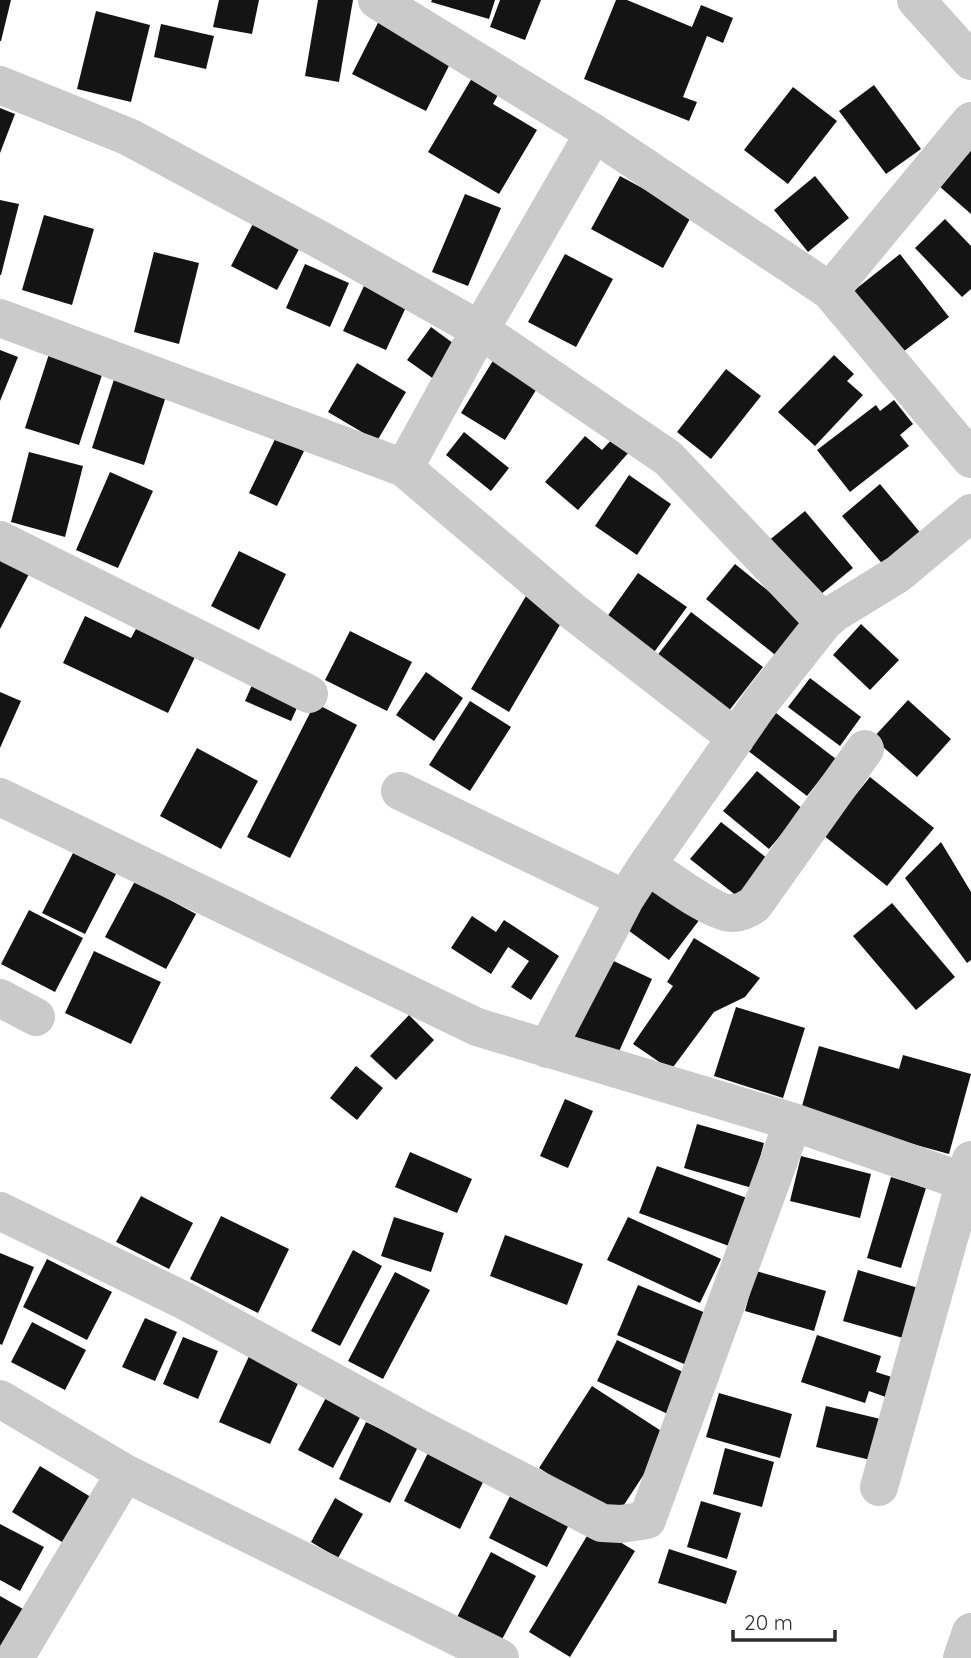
<svg xmlns="http://www.w3.org/2000/svg" width="971" height="1658" viewBox="0 0 971 1658" font-family="Quicksand,sans-serif">
<style>
.building{fill:#141414}
.lines{fill:none;stroke-linecap:round;stroke-linejoin:round}
.street{stroke:#cacaca;stroke-width:38}
</style>
<rect width="100%" height="100%" fill="#fff"/>
<path class="building" d="M0,0H11L1,41H0Z
M219,0H259L252,34L213,27Z
M318,0H353L339,82L305,76Z
M432,0H495L489,19L431,2Z
M500,0H541L525,40L490,27Z
M616,0H627L692,27L701,5L733,18L723,43L707,36L683,97L697,102L689,121L584,79Z
M96,11L150,25L131,102L77,89Z
M380,19L454,56L426,111L352,74Z
M161,24L214,36L206,69L154,57Z
M472,78L499,93L493,104L537,130L499,194L428,152Z
M874,85L921,149L886,174L839,111Z
M793,87L837,121L788,184L744,150Z
M0,108L15,114L0,153Z
M971,150V214L939,186Z
M620,176L692,215L663,268L591,229Z
M815,176L849,218L808,252L774,210Z
M465,194L501,208L468,286L432,272Z
M0,200L19,204L1,275H0Z
M44,215L94,229L72,305L22,290Z
M257,216L304,240L277,290L231,266Z
M945,219L971,246V289L962,297L915,248Z
M154,252L199,263L179,344L134,332Z
M565,254L613,279L576,347L528,322Z
M900,254L949,317L895,358L847,296Z
M305,264L349,283L330,327L286,308Z
M364,286L407,305L386,350L343,331Z
M431,327L461,349L438,382L407,360Z
M0,350L18,357L0,401Z
M49,354L103,372L79,445L25,428Z
M497,354L541,382L505,440L461,413Z
M834,355L854,374L847,381L863,395L815,446L778,412Z
M357,363L406,392L377,441L328,412Z
M726,369L761,396L711,459L677,432Z
M116,373L168,390L144,465L92,448Z
M894,400L913,424L900,435L909,446L850,492L817,450L876,405L880,411Z
M464,432L509,468L491,491L446,455Z
M585,436L602,450L614,437L630,451L578,510L545,482Z
M276,437L304,451L277,506L249,493Z
M29,452L83,466L65,537L11,522Z
M110,472L153,491L118,568L76,550Z
M629,475L671,504L637,555L595,526Z
M880,484L923,536L885,567L842,516Z
M805,511L853,568L815,599L767,542Z
M239,551L286,574L259,630L211,606Z
M0,559L29,574L0,629Z
M735,564L808,623L779,658L706,599Z
M638,573L687,607L652,655L604,621Z
M526,596L564,618L509,712L471,689Z
M691,612L763,667L728,712L656,657Z
M85,616L131,638L136,629L195,657L168,713L63,663Z
M861,624L899,660L870,690L833,655Z
M350,631L412,662L387,711L325,680Z
M426,672L463,698L434,741L396,715Z
M256,676L302,697L291,721L245,701Z
M810,678L861,717L840,746L788,707Z
M0,692L21,701L0,748Z
M908,700L951,739L917,777L873,738Z
M470,701L511,727L470,791L429,765Z
M315,703L357,725L290,858L247,837Z
M776,713L836,759L807,796L747,750Z
M197,748L258,781L221,849L160,816Z
M757,771L803,809L769,849L723,811Z
M870,777L934,828L887,886L823,835Z
M721,822L768,859L738,897L690,859Z
M941,842L971,892V960L967,963L905,878Z
M73,853L116,874L85,934L42,913Z
M135,881L196,914L166,969L105,937Z
M653,883L700,919L669,960L621,925Z
M892,903L955,977L916,1010L853,936Z
M29,910L83,938L55,992L1,964Z
M472,916L496,932L504,920L559,956L531,1000L511,987L529,961L508,947L491,974L451,948Z
M694,938L760,978L745,997L714,1012L671,1070L633,1044L673,986L667,982Z
M94,951L161,982L131,1044L65,1013Z
M603,956L652,979L616,1058L566,1035Z
M736,1007L805,1028L783,1098L714,1076Z
M409,1015L434,1040L396,1080L370,1056Z
M819,1046L899,1069L903,1055L971,1074L949,1154L800,1113Z
M356,1066L383,1088L357,1120L330,1098Z
M565,1099L593,1111L568,1168L540,1156Z
M697,1124L764,1143L752,1188L684,1168Z
M410,1152L472,1179L457,1213L395,1187Z
M801,1156L871,1174L860,1218L790,1201Z
M657,1166L747,1198L729,1246L639,1213Z
M891,1177L926,1188L901,1268L867,1258Z
M141,1196L193,1223L169,1269L116,1242Z
M221,1216L289,1249L258,1313L190,1279Z
M394,1217L444,1233L431,1272L381,1256Z
M628,1217L721,1259L700,1303L607,1260Z
M505,1235L583,1264L567,1305L490,1276Z
M353,1250L382,1266L340,1346L311,1331Z
M0,1253L34,1267L2,1345L0,1344Z
M47,1259L112,1292L87,1340L23,1307Z
M858,1270L925,1290L910,1340L843,1321Z
M756,1271L826,1291L814,1331L745,1311Z
M395,1272L430,1290L383,1379L348,1361Z
M638,1285L713,1316L691,1367L617,1335Z
M145,1318L177,1332L155,1381L122,1367Z
M32,1322L86,1350L65,1390L11,1362Z
M817,1335L881,1356L876,1372L901,1380L894,1400L869,1391L865,1403L801,1382Z
M183,1337L218,1351L198,1399L163,1384Z
M617,1340L689,1375L670,1415L597,1381Z
M250,1354L301,1377L270,1444L219,1422Z
M592,1386L669,1436L616,1517L539,1468Z
M719,1393L792,1414L780,1458L706,1437Z
M328,1394L363,1412L333,1468L298,1450Z
M826,1406L889,1421L879,1462L816,1447Z
M366,1422L418,1447L390,1503L339,1479Z
M432,1445L488,1472L460,1529L404,1501Z
M725,1448L774,1462L762,1507L713,1494Z
M40,1466L99,1502L72,1548L12,1512Z
M515,1486L574,1515L547,1567L489,1538Z
M335,1498L363,1514L338,1558L311,1542Z
M701,1501L741,1513L727,1559L687,1547Z
M0,1524L44,1547L20,1591L0,1580Z
M593,1526L635,1551L570,1657L529,1632Z
M669,1549L737,1571L726,1604L658,1583Z
M491,1552L536,1576L500,1643L456,1619Z
M0,1596L32,1614L0,1658Z"/>
<g class="lines">
<path class="street" d="M377,0L594,133L830,291L971,459
M916,0L971,61
M0,85L129,137L326,243L480,330L668,458L824,622
M830,291L971,121
M0,318L404,468L571,610L736,738
M404,468L480,330L594,133
M0,540L309,694
M400,791L625,899
M0,797L477,1027L793,1122L971,1184
M647,865C664,876 715,915 733,913C741,913 747,909 754,905L865,749
M0,998L36,1017
M547,1049L625,899L647,865L760,703L824,622L836,612L898,574L971,513
M0,1211L185,1301L420,1429L602,1523L621,1524L647,1520L793,1122
M0,1399L125,1473L500,1658
M879,1487L971,1160
M15,1658L125,1473
M962,1658L971,1632"/>
</g>
<path d="M733 1630v10h102v-10" fill="none" stroke="#2d2d2d" stroke-width="3.5"/>
<text x="744" y="1630" font-size="21" fill="#2d2d2d" stroke="#ffffff" stroke-width="5" paint-order="stroke">20 m</text>
</svg>
